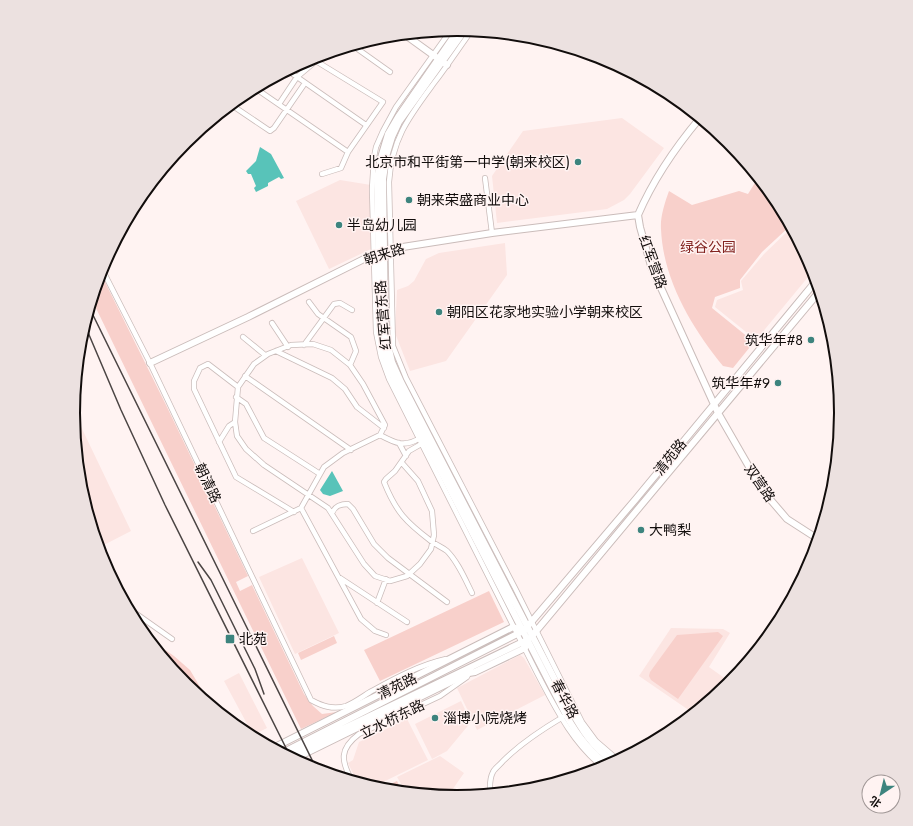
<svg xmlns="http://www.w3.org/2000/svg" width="913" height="826" viewBox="0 0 913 826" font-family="Jost,'Noto Sans SC',sans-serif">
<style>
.built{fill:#fce5e2}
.green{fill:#f8d0cb}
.water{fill:#58c3b9}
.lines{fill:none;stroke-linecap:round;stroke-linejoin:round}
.street-casing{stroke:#cabcba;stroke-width:6}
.secondary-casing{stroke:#cabcba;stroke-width:8}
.street{stroke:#fff;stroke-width:4.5}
.secondary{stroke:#fff;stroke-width:6}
.rail{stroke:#4b4544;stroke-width:1.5}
.poi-dot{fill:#3d847e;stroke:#fff3f2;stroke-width:1.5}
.labels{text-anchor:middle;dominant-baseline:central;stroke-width:3;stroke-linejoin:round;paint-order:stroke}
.poi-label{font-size:14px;fill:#120d0c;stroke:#fff3f2;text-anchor:start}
.park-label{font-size:14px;fill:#832421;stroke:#fff3f2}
.street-label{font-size:14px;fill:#120d0c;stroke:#fff3f2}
.rim{fill:none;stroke:#120d0c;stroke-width:2}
</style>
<rect width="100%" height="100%" fill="#fff3f2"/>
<path class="built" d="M622,118L664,148L630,194L624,200L607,209L497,223L492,176L523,131Z
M340,180L371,185V249L329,269L296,201Z
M791,228L813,271L756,340L715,307L717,300L743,290L741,281L764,254Z
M505,243L507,275L446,361L410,371L395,333L397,290L408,286L414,281L426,259L439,253Z
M73,410L131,531L98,548L80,488Z
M302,558L339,633L295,654L259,577Z
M671,628L723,629L730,633L709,667L730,682L693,713L639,676Z
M520,655L524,658L545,695L477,730L457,688Z
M239,673L267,728L253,735L224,681Z
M461,701L471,722L447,751L432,759L415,724Z
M407,719L428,760L373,787L357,782L348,763L353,760L359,742Z
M440,756L464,773L448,796L406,792L397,777Z"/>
<path class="green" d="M758,178L776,200L790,226L762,252L740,280V288L715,297L712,308L754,342L733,368L723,366C692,328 663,280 661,229C660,217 665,202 669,191L692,205L739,191L748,194Z
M100,272L167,407L248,576L236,582L240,591L252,585L304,694L313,706L322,714L337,712L301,729L92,300Z
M489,591L504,622L380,681L364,650Z
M718,632L723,636L678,699L651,680L649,676L650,672L677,635Z
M145,636L174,656L190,670L212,707L185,684Z
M334,636L337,643L301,660L298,653Z
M397,781L402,792L380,789Z"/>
<path class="water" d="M260,147L271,154L284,178L281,179L279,177L268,183V186L256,192L254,188L256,186L251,174H248L246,171L256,161Z
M332,471L343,491L330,496L323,494L320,490Z"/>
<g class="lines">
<g class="street-casing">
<path id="street" d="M451,30L396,107L383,131L376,147L374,157L372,189L376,332L381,357L389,379L537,673C555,707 572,743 604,768
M472,30C459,48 447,66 434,83C409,117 392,138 389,182L393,346L406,378L515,588L582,722L596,741L618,760
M352,45L390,72
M311,58L383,102L348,152L341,168L322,174
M287,70L366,125
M290,72L300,63
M255,88L348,152
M230,104L270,131L274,128L305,83
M279,104L297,77L316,61L319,55
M485,178L492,233
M101,267L150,363L311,700C322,706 333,710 346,706C354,703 362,697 370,692C394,679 419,665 446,659
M309,302L318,314L351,337L356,351L350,365
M272,323L288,347
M243,337L265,355
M304,345L334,304L340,303L352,310
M276,351L332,378L345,389L357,407L384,428
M245,376L351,450
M238,387L208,364L200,368L194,381V389L236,477L294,512
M236,397L246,404L264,438L320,474
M380,435L385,425L363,384L350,365L331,350L313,344L291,345L268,354L254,364L238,387L235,422L237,436L246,449L264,465L328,508L364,564L375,576L390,581L407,576L420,564L431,549L434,535L432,511L418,481L402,463
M219,442L229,426L235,422
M399,443L406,456
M423,443L409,451L395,471L386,479L384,482C396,512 406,522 431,541C436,545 442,547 447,551C458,562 465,579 472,593
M301,508L361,619L375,631L386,635
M332,513C335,506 340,504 348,504L353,509L374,544L388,558L447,602
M253,531L301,508L324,467L343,453L380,435C395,443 404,448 420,438
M340,578L407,622
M377,603L386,579
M128,608L172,639
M352,781C341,761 339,749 359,734L440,696L467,677L469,673
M490,794C490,787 489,779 493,772C495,768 500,765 503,761C521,743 541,730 563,717"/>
</g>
<g class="secondary-casing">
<path id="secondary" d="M459,29L398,117L388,134L380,161L377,180L380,321L382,344L388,364L396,384L566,715C577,735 589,752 608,765
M465,30L399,122L392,137L387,153L383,179L385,321L388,345L392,362L401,382L569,707C582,730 592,747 614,762
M404,34L447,65
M700,118C674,149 654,178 638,215L640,227L651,266L718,413L763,491L787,519L818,539
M150,363L248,317L364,259L390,249L492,233L638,215
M273,748L513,627L523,631
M282,753L523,631L527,627L635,500L816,281
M287,756L527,640L532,636L819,292
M294,759L469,673L475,672L525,648L527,640"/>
</g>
<use href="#street" class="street"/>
<use href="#secondary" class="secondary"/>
<path class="rail" d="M89,307L317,770
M84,323L121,410L165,505L291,758
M198,562L211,580L217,592L255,669L264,694"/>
</g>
<g class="poi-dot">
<circle cx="578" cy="162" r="4"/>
<circle cx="409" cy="200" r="4"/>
<circle cx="339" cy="225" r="4"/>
<circle cx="439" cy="312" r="4"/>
<circle cx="811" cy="340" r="4"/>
<circle cx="778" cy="383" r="4"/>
<circle cx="641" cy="530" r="4"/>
<rect x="225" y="634" width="10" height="10" rx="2"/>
<circle cx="435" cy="718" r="4"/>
</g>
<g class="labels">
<g class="poi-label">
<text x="570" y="162" text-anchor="end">北京市和平街第一中学(朝来校区)</text>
<text x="417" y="200">朝来荣盛商业中心</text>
<text x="347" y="225">半岛幼儿园</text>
<text x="447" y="312">朝阳区花家地实验小学朝来校区</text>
<text x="803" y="340" text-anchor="end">筑华年#8</text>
<text x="770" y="383" text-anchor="end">筑华年#9</text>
<text x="649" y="530">大鸭梨</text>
<text x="239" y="639">北苑</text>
<text x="443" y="718">淄博小院烧烤</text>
</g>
<g class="park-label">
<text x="708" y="247">绿谷公园</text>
</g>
<g class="street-label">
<text transform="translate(384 254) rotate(-17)">朝来路</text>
<text transform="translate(653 262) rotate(70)">红军营路</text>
<text transform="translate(383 315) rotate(-95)">红军营东路</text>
<text transform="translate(670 457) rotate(-51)">清苑路</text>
<text transform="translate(208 483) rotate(64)">朝清路</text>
<text transform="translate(760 483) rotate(56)">双营路</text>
<text transform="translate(397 686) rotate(-26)">清苑路</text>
<text transform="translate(565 699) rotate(62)">春华路</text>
<text transform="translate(392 719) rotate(-26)">立水桥东路</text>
</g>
</g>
<path d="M0 0H913V826H0ZM80 413a377 377 0 1 1 754 0a377 377 0 1 1-754 0Z" fill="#ece1e0" fill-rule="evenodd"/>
<path class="rim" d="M80 413a377 377 0 1 1 754 0a377 377 0 1 1-754 0Z"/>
<g transform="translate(881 794) rotate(215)"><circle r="19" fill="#fff3f2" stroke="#a09796"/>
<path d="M0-3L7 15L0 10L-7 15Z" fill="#3d847e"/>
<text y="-6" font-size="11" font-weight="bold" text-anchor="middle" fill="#120d0c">北</text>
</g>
</svg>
